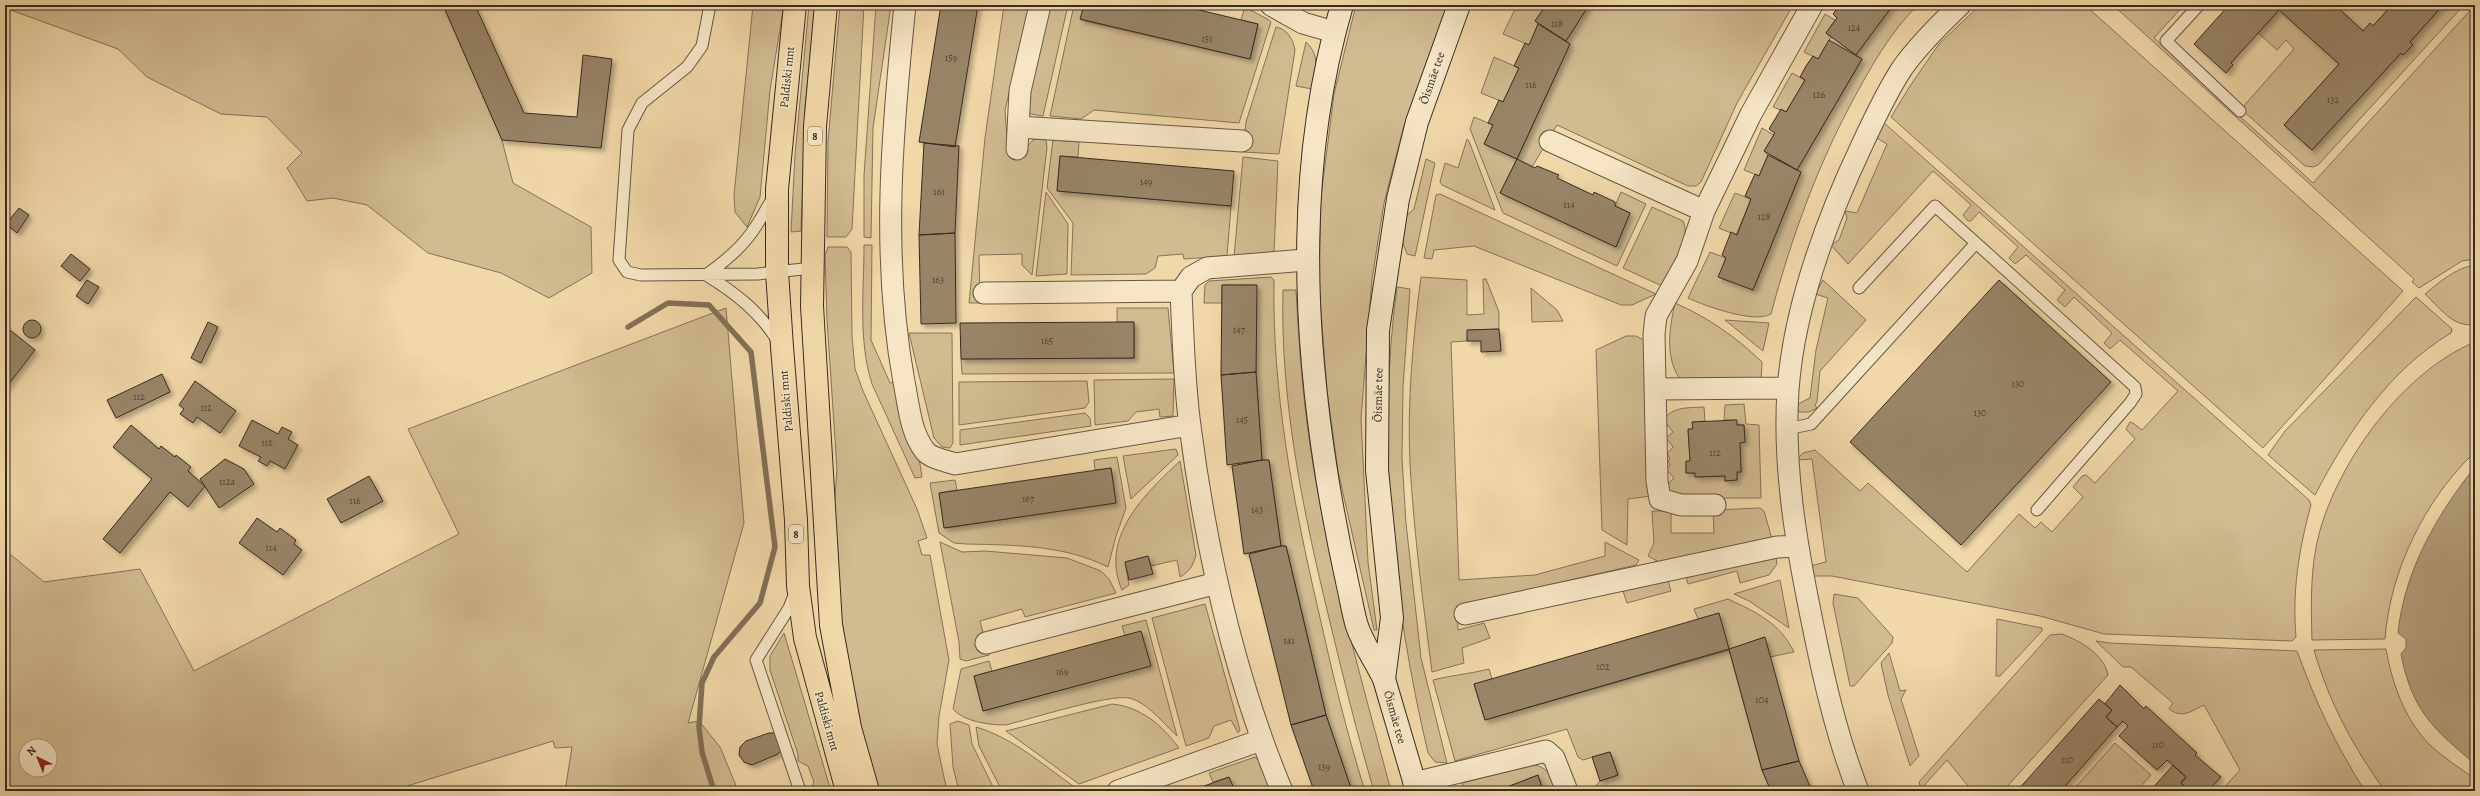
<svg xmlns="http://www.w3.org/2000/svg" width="2480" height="796" viewBox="0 0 2480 796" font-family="Alegreya,serif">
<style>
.green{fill:#d1bb91;stroke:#84745a;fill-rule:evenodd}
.water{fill:#b29e7b;stroke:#817058}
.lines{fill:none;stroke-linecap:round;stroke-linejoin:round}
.stream{stroke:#817058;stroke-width:5.5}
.building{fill:#988568;stroke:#372c23;filter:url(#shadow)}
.service-casing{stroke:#665744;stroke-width:13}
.minor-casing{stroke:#665744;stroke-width:23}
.secondary-casing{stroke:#372c23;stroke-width:24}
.primary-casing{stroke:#372c23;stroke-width:24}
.service{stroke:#f6e6c6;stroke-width:11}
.minor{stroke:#f6e6c6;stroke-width:21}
.secondary{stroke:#f6e6c6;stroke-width:22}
.primary{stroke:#f1d8a8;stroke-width:22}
.labels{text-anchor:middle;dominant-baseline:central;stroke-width:3;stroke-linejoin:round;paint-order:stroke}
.number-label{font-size:10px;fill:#4f4234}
.shield{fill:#f6e6c6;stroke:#706454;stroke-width:1}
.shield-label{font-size:11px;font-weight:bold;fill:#372c23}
.street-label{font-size:12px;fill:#372c23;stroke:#f6e6c6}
</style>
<defs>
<filter id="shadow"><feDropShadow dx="3.5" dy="3.5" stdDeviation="2" flood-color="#0004"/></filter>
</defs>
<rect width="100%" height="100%" fill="#f1d8a8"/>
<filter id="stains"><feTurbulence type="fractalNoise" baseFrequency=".005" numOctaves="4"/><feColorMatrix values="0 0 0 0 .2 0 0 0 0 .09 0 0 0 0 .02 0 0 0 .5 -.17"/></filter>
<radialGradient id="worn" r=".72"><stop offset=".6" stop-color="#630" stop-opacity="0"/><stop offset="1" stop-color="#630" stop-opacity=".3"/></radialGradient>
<path class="green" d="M5,5H443L502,140L513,183L591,227L592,273L549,298L501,273L428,253L367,205L333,198L307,201L287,168L302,153L267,117L221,114L147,77L118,49L5,8Z
M753,5H784L770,90L760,197L747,227L735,212L734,195Z
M809,5H815L805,108L801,231L791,232L795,155Z
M840,5H864L852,229L846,237H827L828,141Z
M876,5H891L873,128L871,238L864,237V175Z
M1004,5H1030L1005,110L1008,155L1023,157L1026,148L1034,139L1046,140L1047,147L1032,275L1022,265V254L979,255L980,303H969L985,138Z
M1046,5H1068L1043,116L1031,114L1027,111Z
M1074,5H1084L1081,20L1250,59L1258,24L1241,20L1245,7L1269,20L1271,22L1239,123L1094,110L1081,119L1050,116Z
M1356,5H1447L1403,129L1384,203L1372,279L1361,419L1368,562L1377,630H1374L1338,471L1327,390L1319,285L1321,197L1334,94Z
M1517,5H1546L1535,21L1538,24L1529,45L1503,34Z
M1589,5H1793L1737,103L1701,182L1696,186H1688L1557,125L1532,167L1517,159L1500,193L1616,247L1630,213L1615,206L1621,192L1646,204L1617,266L1503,213L1470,129L1474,117L1493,125L1484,144L1517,159L1570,44L1566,41Z
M1893,5H1918C1890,32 1871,67 1853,100C1816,169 1791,239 1771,314C1755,324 1705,306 1688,298L1710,252L1726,258L1719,277L1753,290L1801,172L1797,170L1862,59L1856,55Z
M1980,5H2085L2403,291L2263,448L1891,117L1910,86L1939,44Z
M2113,5H2184L2154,38L2313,183L2475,5V259L2462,261L2419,288L2412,282L2414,279Z
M2335,5H2392L2373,26L2363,31Z
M2443,5H2464L2318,165L2313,167L2305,166L2241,109L2294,49L2286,40L2277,50L2258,33L2279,10L2339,64L2285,124L2312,150L2401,53L2403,55L2413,45L2410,42Z
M1825,14L1835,20L1826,33L1831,37L1818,59L1804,52Z
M1276,27C1287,29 1293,39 1295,50L1279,154L1243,152L1246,122Z
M1306,42C1321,56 1315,70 1312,89L1296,86Z
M1494,57L1519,68L1503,102L1481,93Z
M1792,73L1805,80L1786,112L1773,107Z
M1883,122L2309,500L2311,505C2299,549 2292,591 2296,637L2292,641L2104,634L2040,616L1832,576H1811L1810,566L1826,562L1812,459L1796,460L1803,453L1815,450L1860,491L1868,483L1967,572L2019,514L2035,528L2041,522L2052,532L2083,497L2073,487L2082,476L2086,475L2095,483L2135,439L2126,429L2130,422L2133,423L2142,430L2178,391L2120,340L2110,349L2104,343L2112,333L2074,297L2065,307L2057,300L2065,290L2026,255L2015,264L2009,258L2018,247L1979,212L1971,221H1968L1963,215L1971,205L1933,171L1848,264L1831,245L1839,240L1847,218L1845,211L1857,213L1887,144L1875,137Z
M1762,128L1774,135L1764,151L1768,155L1759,176L1744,170Z
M1467,139L1469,141L1495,210L1442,185L1440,182L1445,163L1458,168Z
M1053,140L1079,142L1078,157L1060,156L1057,191L1231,206L1227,256L1184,259L1183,254L1158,256L1155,268L1146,274L1071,275L1073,223L1047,188Z
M1243,157L1278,161L1274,253L1234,257Z
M1426,159L1435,163L1415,256L1407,254L1402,241L1406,216L1414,209Z
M1046,192L1068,224L1067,274L1036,276Z
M1735,193L1751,199L1736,235L1719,228Z
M1440,194L1656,294L1632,305H1621L1474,246L1434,250L1432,259L1424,258L1436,195Z
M1652,207L1683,221C1692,241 1672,268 1664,287L1623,268Z
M864,245H872L871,340L890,383L895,382L919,458L922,477L915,478L872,384C858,340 864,292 864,245Z
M828,247H847L851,252L852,336L855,369L863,391L917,509L927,538L918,541L922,555H930L949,660L939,716L937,744L947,791H877L847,684L833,524L837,469L827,320L825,255Z
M2475,265V324C2454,329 2439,307 2425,294C2440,282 2455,268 2475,265Z
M1271,277L1274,280C1272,392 1293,501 1318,609C1332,671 1346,731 1365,791H1352L1326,715L1286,546H1281L1269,460H1262L1256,372V285H1222V303H1204L1205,285L1209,281Z
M1421,277L1467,280V315L1484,314L1483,279H1486L1499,312V329L1468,330L1467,341L1451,342L1459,580L1535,575L1605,556V542L1639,560L1636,565L1457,606L1458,630L1484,623L1490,638L1462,648L1464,663L1432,672C1423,603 1414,534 1410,464C1407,402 1413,338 1421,277Z
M1823,280L1866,320L1820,371L1817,402L1815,405L1817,408L1809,412H1799L1796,405L1810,398L1816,350L1828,298L1815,294Z
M1397,287L1410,289L1403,387L1402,458L1406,523L1421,658L1447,763L1435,762L1428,753C1392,600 1376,443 1397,287Z
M1531,288L1557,310L1563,321L1532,322Z
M1283,290H1296C1299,346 1303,403 1312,458C1330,571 1362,681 1391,791H1374C1357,734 1343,676 1329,618C1303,511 1280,400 1283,290Z
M2416,297L2452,329L2451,333C2389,370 2348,432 2315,495L2268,455L2285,431Z
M1675,303C1709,318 1736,337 1762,362L1761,382L1684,384C1664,362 1669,330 1675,303Z
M726,308L744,523L688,723L699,721L720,747L737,788L736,791H565L572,747L555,748L553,741L391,791H5V550L44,582L140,569L194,671L459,534L408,429ZM26,746H50V770H26Z
M1117,308H1168L1174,373L962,374L961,359L1134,358V322H1117Z
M1725,320L1769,323L1763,351Z
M909,333H952L953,443L950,448L942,447L934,438Z
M1626,336H1636L1644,340L1651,496L1628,499L1627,545L1602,530L1596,350Z
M2475,342V452C2425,499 2390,571 2385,639L2312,640C2311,605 2310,568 2319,534C2339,460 2403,372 2475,342Z
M1174,379L1173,416L1160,417L1159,409L1136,412L1128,421L1095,425L1094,380Z
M1087,381L1089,402L1085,408L959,425V382Z
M1744,404L1746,424L1759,425L1761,498H1680L1665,487L1674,478L1666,469L1670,465L1668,461L1670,458L1667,454L1673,447L1666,438L1673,432L1663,420C1673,406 1689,408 1704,407L1705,421L1693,422V429L1688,430L1690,461L1686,462V473H1695L1696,477L1725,476V481L1737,480V472H1741L1740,443L1745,442L1744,425H1737L1736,420H1724L1725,405Z
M1085,413L1090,418L1091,426L960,445V430Z
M1176,449L1178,455L1131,499L1123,456Z
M1117,457L1126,508L1116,536L1108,567C1064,545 1015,545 966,544L954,543L939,533L930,483L955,480L957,490L939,493L945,528L1116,503L1111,468L1095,470L1094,460Z
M1180,461L1196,555C1193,566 1190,571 1180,577L1177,560L1151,566L1148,556L1125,562L1129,585L1122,590C1099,537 1145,494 1180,461Z
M1760,508L1764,511L1772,539L1659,562L1648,556L1654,543L1652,511H1671V533H1714L1713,510Z
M940,542L962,552L985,551L1067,558L1101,571L1109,579L1116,593L1025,617L1022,609L980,621L989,655L966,661L960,659L959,642Z
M1776,557L1777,564L1769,575L1740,583L1737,571L1688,584L1685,574Z
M1667,577L1671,591L1627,603L1621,585Z
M1780,580L1789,628L1749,601L1734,594Z
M1834,594L1858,598L1893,637L1892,643L1854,686H1850L1833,603Z
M1728,599C1756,612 1780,623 1794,652L1770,657L1764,637L1729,650L1762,770L1771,791H1591L1600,781L1618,775L1610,752L1583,760L1578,757L1567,729L1455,761L1433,680C1452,675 1470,674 1489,669L1492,679L1474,684L1485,720L1729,650L1719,613L1698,619L1694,609Z
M1205,604L1240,730L1238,733L1231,720L1214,726L1209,738L1186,746L1152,618Z
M1997,619L2042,628V631L2000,676H1996Z
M1146,620L1177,736C1164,724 1147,702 1129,698C1109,694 1030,719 1006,725C990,725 964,722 953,709L961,669L989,661L992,671L974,676L983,711L1150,666L1141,632L1125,635L1122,626Z
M784,633L831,791H809L814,782L808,766L798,761V754L770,670V656Z
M2062,634C2080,641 2104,654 2108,675L2003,791H1972L1947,760L1921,789L1919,782L2050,635Z
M2096,641L2109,643L2297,651C2316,703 2335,744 2365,791H2221L2240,770L2204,705C2191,711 2183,719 2169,709L2173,703L2131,667H2123Z
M2386,649C2392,683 2405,721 2431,746C2444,758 2460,768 2475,779V791H2385C2353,747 2329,702 2314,650Z
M1889,653L1900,691L1906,690L1901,699L1919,756L1910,766L1888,695L1881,663Z
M1112,704C1141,707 1162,725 1179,748L1079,784L1006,731Z
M958,721L969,725L972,744L995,791H959L953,767L950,724Z
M976,727C1013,738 1042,764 1073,786V791H1002L979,746Z
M2115,743L2151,775L2137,791H2072Z
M1255,757L1260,762L1272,791H1235L1229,777L1213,782L1209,773Z
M1535,765C1549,768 1553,779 1557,791H1543L1538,775L1502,789L1503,791H1464L1462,783Z"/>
<path class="water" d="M2475,467V764C2432,728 2412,710 2401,654L2406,648V639L2398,633C2404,572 2437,514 2475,467Z"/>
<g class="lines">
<path class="stream" d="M628,327L668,303L709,305L751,352L775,547L760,603L714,657L702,683L699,727L702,752L714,791"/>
</g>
<path class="building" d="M443,5H475L524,113L577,117L583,55L612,59L601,148L502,140Z
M941,5H978L955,147L919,142Z
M1084,5H1178L1258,24L1250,59L1080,19Z
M1546,5H1545H1589L1566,41L1535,21Z
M1840,5H1893L1856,55L1826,33L1837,18L1833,14Z
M2229,5H2335L2363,31L2370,23L2373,26L2392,5H2443L2410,42L2413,45L2403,55L2401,53L2312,150L2284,125L2339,64L2279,10L2231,63L2233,65L2226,73L2194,44Z
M1538,24L1570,44L1517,159L1484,144L1493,125L1488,123L1499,100L1503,102L1519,68L1514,66L1525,43L1529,45Z
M1829,40L1862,59L1797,170L1764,151L1775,133L1769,129L1781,109L1786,112L1805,80L1800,77L1806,66L1813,56L1818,59Z
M924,143L959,146L955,233L919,235Z
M1768,155L1801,172L1753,290L1718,277L1726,258L1722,255L1731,232L1737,235L1751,199L1745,196L1755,174L1759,176Z
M1060,156L1234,171L1231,206L1057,191Z
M1517,159L1535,168L1537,166L1559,175L1557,178L1593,195L1594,192L1615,202V206L1630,213L1616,247L1500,193Z
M19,208L29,215L17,233L6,224Z
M955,233L956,323L921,324L919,235Z
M71,254L90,269L80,281L61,266Z
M87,280L99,287L88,304L76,296Z
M1999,280L2111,382L1961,545L1850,442Z
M1222,285H1257L1256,372L1221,375Z
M23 329a9 9 0 1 1 18 0a9 9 0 1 1-18 0Z
M208,322L218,327L201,363L191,358Z
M1134,322V358L961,359L960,323Z
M5,326L35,350L5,389Z
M1499,329L1501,351L1481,352V341H1467V330Z
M1256,372L1262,460L1227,465L1221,375Z
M162,374L170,392L116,418L107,400Z
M195,381L236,411L220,433L197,417L193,423L180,414L184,409L179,405Z
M252,420L278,434L282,427L292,432L288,439L298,445L285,469L270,461L267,466L258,461L261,457L239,446Z
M1737,420V425H1744L1745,442L1740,443L1741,472H1737V480L1725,481V476L1695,477V473H1686V461H1690L1688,429H1693L1692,422Z
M131,425L159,449L161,446L175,457L176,455L191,467L188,471L205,486L188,507L170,492L120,553L103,539L152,479L113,447Z
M225,459L244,469L254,484L219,508L200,479Z
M1262,460H1269L1281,546L1244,554L1232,466Z
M1111,468L1116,503L944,528L939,493Z
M369,476L383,501L341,523L327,499Z
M257,518L277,532L280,528L296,540L294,544L302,550L283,575L239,543Z
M1281,546H1286L1326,715L1291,725L1249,554Z
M1148,556L1153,574L1129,580L1125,562Z
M1719,613L1729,649L1485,720L1474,684Z
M1141,631L1151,666L983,711L974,676Z
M1765,637L1799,761L1762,770L1729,649Z
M2120,685L2144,709L2146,706L2197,753L2195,755L2221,777L2208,791L2201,786L2196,791H2190L2181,783L2186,777L2167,760L2157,770L2119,736L2128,726L2123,721L2117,727L2106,717L2112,710L2105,704Z
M2099,699L2112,710L2106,717L2117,727L2061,791H2017Z
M1326,715L1352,791H1314L1291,725Z
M769,733H777L783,748L778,754L752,765L744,762L739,755L740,747L746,741Z
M1610,752L1618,775L1600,781L1592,757Z
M1799,761L1812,791H1771L1762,770Z
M2173,765L2186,777L2181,783L2190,791H2150Z
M1538,775L1543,791H1503L1502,789Z
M1229,777L1235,791H1190L1207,785Z"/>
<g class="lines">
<g class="service-casing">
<path id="service" d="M710,5L702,46L687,67L642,103L628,130L619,260L627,272L641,275L758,274L812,268
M2199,5L2166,41L2240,111
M773,197C753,235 741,250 706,275C734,292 759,311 777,340
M1976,243L2135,387L2136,394L2130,403L2037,510
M1787,429L1811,424L1976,243L1935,206L1859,288
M795,593L789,608L756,660L800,791"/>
</g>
<g class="minor-casing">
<path id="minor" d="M905,5C892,131 881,257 904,382C909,406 910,431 925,451C930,458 947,461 955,464L1190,425
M1271,5L1303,23L1334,32
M1018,127L1242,141
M1550,141L1704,211
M1017,149L1020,91L1040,5
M984,293L1181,291
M1655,389L1788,388
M1715,505H1681L1660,499L1657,481L1654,334L1656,316L1687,261L1704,211L1724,170L1751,114L1812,5
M1465,614L1777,547L1798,546
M986,643L1217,583
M1414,783L1546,751L1554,758L1567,791
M1118,791L1261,740
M1282,791C1234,676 1206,550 1190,426C1184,382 1183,335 1181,291L1191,277L1207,268L1306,260
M1858,791C1836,734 1823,676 1811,616C1796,543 1783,466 1788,390C1794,306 1826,221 1862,145C1874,119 1887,91 1903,67C1919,45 1940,24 1960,5"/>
</g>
<g class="secondary-casing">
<path id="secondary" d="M1342,5C1297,159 1302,321 1327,477C1333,514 1340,550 1348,586C1351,599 1353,613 1357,626C1363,644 1376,662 1384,679
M1417,791L1384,679L1392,618L1377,470L1378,330L1398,199L1417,122L1459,5"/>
</g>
<g class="primary-casing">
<path id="primary" d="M795,5L777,189V272L782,347L796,520L798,586L805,638L847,791
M826,5L815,126L812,306L831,625L850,728L868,791"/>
</g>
<use href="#service" class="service"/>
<use href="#minor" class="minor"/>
<use href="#secondary" class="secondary"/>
<use href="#primary" class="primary"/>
</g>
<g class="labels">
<g class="number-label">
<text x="1557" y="23">118</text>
<text x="1854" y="27">124</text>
<text x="1207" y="38">151</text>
<text x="951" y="57">159</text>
<text x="1531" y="84">116</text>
<text x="1819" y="94">126</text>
<text x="2333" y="99">132</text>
<text x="1146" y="181">149</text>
<text x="939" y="191">161</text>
<text x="1569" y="204">114</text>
<text x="1764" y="216">128</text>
<text x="938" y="279">163</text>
<text x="1239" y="329">147</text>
<text x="1047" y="340">165</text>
<text x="2018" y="383">130</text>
<text x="139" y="396">112</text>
<text x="206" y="407">112</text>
<text x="1980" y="412">130</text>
<text x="1242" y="419">145</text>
<text x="267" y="442">112</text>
<text x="1715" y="452">112</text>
<text x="227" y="481">112a</text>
<text x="1028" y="498">167</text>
<text x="355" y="500">116</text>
<text x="1257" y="509">143</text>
<text x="271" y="547">114</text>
<text x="1289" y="640">141</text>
<text x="1603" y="666">102</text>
<text x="1062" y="671">169</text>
<text x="1762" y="699">104</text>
<text x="2158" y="744">110</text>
<text x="2067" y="759">110</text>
<text x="1324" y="766">139</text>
</g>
<g class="shield">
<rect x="808" y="127" width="14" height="18" rx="3"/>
<rect x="789" y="525" width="14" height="18" rx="3"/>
</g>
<g class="shield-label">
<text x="815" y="136">8</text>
<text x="796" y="534">8</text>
</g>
<g class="street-label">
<text transform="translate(787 77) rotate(-84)">Paldiski mnt</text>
<text transform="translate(1432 78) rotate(-71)">Õismäe tee</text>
<text transform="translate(1378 395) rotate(-89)">Õismäe tee</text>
<text transform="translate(786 401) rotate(-95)">Paldiski mnt</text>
<text transform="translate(1395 717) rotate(74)">Õismäe tee</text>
<text transform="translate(827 721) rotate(74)">Paldiski mnt</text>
</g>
</g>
<rect width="2480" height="796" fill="none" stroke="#f1d8a8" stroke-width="20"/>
<rect x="6" y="6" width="2468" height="784" fill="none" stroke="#372c23" stroke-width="2"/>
<rect x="10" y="10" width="2460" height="776" fill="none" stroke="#372c23"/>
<g transform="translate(38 758) rotate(317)"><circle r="19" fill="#f6e6c6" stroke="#aa9c85"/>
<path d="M0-3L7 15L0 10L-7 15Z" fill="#8f2418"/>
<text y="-6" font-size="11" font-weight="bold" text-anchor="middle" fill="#372c23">N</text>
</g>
<rect width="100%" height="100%" filter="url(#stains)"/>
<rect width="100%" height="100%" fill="url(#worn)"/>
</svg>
